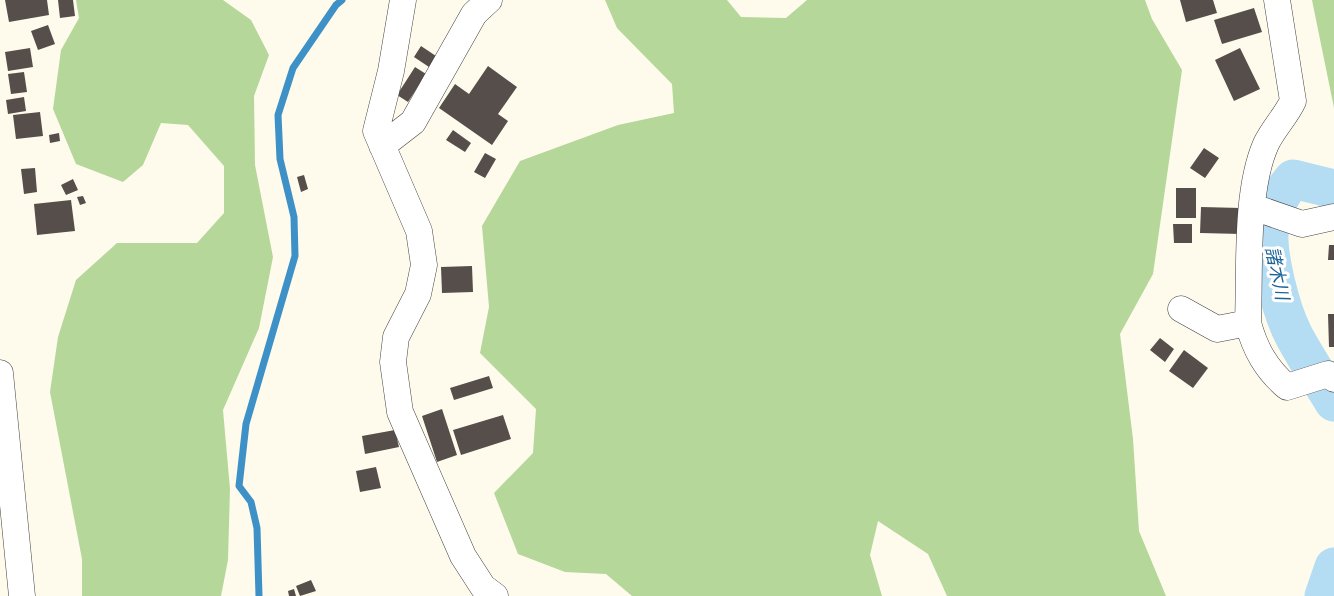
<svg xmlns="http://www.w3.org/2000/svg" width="1334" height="596" viewBox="0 0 1334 596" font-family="'Noto Serif','Noto Sans JP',serif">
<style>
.forest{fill:#b5d799}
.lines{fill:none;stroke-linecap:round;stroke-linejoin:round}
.stream{stroke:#3e91c7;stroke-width:7}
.river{stroke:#b4dcf3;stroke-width:39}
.building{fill:#554e4a}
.minor-casing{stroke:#404040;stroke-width:27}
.minor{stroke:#fff;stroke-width:26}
.labels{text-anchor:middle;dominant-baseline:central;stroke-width:6;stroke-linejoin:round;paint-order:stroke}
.water-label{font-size:18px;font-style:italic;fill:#1c6399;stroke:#fff}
</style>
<rect width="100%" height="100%" fill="#fefbed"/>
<path class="forest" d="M76,0H223L251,20L269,55L254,96L255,165L273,257L259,328L223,410L230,489L228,560L221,596H82V559L50,392L58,337L76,280L117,243H197L224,213V166L188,125L161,123L143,165L123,182L76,164L53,109L61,50L79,18Z
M605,0H727L741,17L786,18L807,0H1145L1152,19L1182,70L1153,274L1120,334L1133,439L1139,531L1166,596H947L928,554L878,521L870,555L882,596H632L606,574L565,572L518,554L494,493L533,453L536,409L480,353L489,307L482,226L520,161L618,125L674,113L672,84L617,28Z
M1312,0H1334V108Z"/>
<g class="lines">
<path class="stream" d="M259,596L257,528L251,502L239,486L246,424L295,256L294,217L280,159L278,115L293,68L336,5L342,0"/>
<path class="river" d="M1334,189L1293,179C1282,192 1273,208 1270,225C1265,251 1281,310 1293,334C1305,357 1320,379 1334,402
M1324,596L1334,567"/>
</g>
<path class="building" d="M5,0H47L49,15L9,22Z
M58,0H73L75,16L60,18Z
M1180,0H1213L1217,13L1186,22Z
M1254,8L1262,32L1222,44L1214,20Z
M48,25L55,44L38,50L31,31Z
M421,46L436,56L429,67L414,57Z
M30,48L33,67L8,71L5,52Z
M1240,48L1260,89L1234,101L1215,60Z
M488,66L517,87L498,114L508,121L492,145L439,108L455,84L469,94Z
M415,67L426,74L408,102L397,95Z
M24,72L27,92L11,94L8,74Z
M24,97L26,111L8,114L6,100Z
M40,112L43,136L16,139L13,115Z
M453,130L471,143L465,152L446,140Z
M59,133L60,141L50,143L49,135Z
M1204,148L1219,158L1205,178L1190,168Z
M485,153L496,159L485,178L474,172Z
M35,168L37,192L24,194L21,169Z
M304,175L308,189L301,192L297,177Z
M73,179L78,190L66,195L61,185Z
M1176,188H1196V218H1176Z
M83,196L86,203L80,205L77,197Z
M71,200L75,231L37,235L34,204Z
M1201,207L1241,208V234L1200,233Z
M1173,224H1192V243H1174Z
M1329,245H1334V260H1328Z
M472,266L473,292L442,293L441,267Z
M1328,314H1334V347H1329Z
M1160,338L1174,349L1165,362L1150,350Z
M1184,350L1208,368L1193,388L1169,371Z
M489,376L493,388L454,400L450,388Z
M442,409L457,455L437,462L422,416Z
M503,415L511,439L461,455L453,430Z
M395,430L399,447L365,454L362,436Z
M376,467L381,488L360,492L356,471Z
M311,580L316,591L300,596L296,586Z
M294,589L296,596H289L288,591Z"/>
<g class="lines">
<g class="minor-casing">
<path id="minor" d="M403,0L391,71L376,131L419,231L424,265L418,294L396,337L393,362L400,412L463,556L483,587L495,596
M1277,0L1293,101C1286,116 1273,129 1266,144C1245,191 1250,270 1248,323C1255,349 1266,369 1287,387L1328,374L1334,379
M382,146L413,122L474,14L489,0
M1253,207L1302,224L1334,217
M1181,309L1217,329L1248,323
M0,373L22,596"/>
</g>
<use href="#minor" class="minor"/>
</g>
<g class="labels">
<g class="water-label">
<text transform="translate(1278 273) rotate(78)">諸木川</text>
</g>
</g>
</svg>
